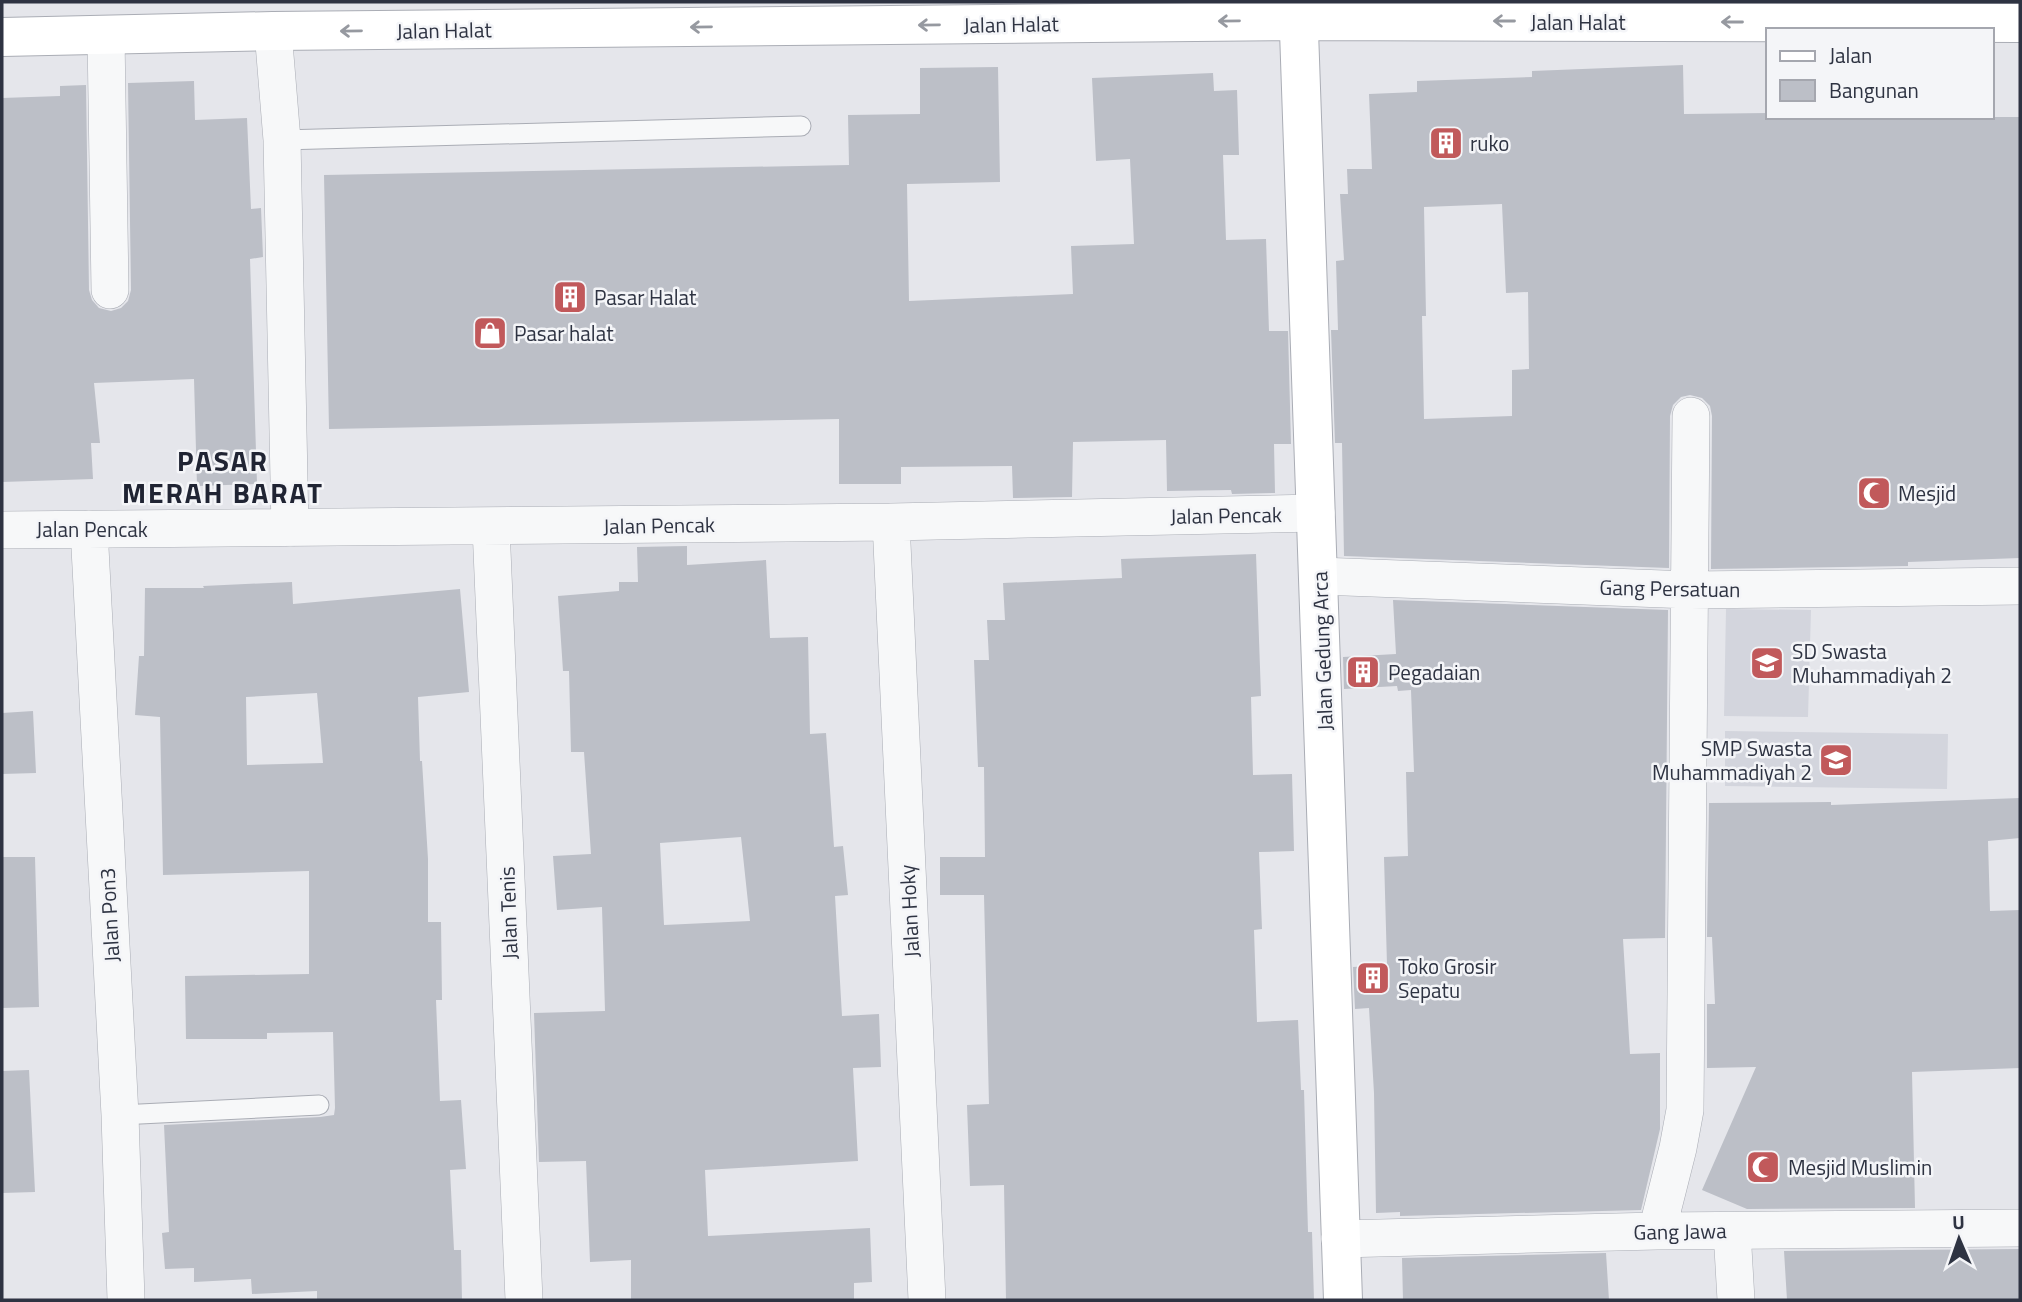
<svg xmlns="http://www.w3.org/2000/svg" width="2022" height="1302" viewBox="0 0 2022 1302" font-family="'Titillium Web',sans-serif">
<style>
.built{fill:#d3d5dd}
.building{fill:#bcbfc7;fill-rule:evenodd}
.lines{fill:none;stroke-linecap:round;stroke-linejoin:round}
.lane-casing{stroke:#aaadb5;stroke-width:21}
.street-casing{stroke:#aaadb5;stroke-width:38}
.secondary-casing{stroke:#aaadb5;stroke-width:40}
.lane{stroke:#f7f8f9;stroke-width:19}
.street{stroke:#f7f8f9;stroke-width:37}
.secondary{stroke:#fff;stroke-width:38}
.oneway{stroke:#9699a0}
.labels{text-anchor:middle;dominant-baseline:central;stroke-width:5;stroke-linejoin:round;paint-order:stroke}
.street-label{font-size:21px;fill:#2e3342;stroke:#f4f5f8}
.poi-label{font-size:21px;fill:#2e3342;stroke:#f4f5f8;text-anchor:start}
.district-label{font-size:28px;font-weight:bold;letter-spacing:2px;fill:#202433;stroke:#f4f5f8}
</style>
<rect width="100%" height="100%" fill="#e5e6eb"/>
<path class="built" d="M1726,609L1811,610L1808,717L1724,716Z
M1725,731L1948,734L1947,789L1725,786Z"/>
<path class="building" d="M1683,65L1684,114L1768,113V117H2020V558L1908,562V566L1711,569L1712,416L1710,406L1702,398L1690,395L1681,397L1673,405L1670,416L1669,568L1344,556L1342,443H1335L1331,330H1338L1336,261L1344,260L1340,194H1348L1347,169H1372L1369,94L1417,92V81L1532,77V71ZM1502,204L1506,293L1528,292L1529,369L1512,370V416L1424,419L1422,316H1426L1424,207Z
M998,67L1000,182L907,184L909,301L1073,294L1071,246L1134,244L1130,159L1096,161L1092,78L1213,73L1214,91L1237,90L1239,155H1223L1226,240L1266,239L1269,331H1288L1291,444H1274L1275,493L1232,494L1231,490L1167,491L1166,440L1073,442L1072,497L1013,498L1012,466L901,467V484H839V419L329,429L324,175L849,165L848,115L920,114V68Z
M194,81L195,120L247,118L251,209L261,208L263,257L250,259L257,484L197,486L194,379L94,383L100,443H91L93,479L2,482V98L60,96V86L86,85L89,290L92,300L99,308L111,311L121,308L128,301L131,290L128,83Z
M687,546V565L766,560L770,638L808,637L810,734L826,733L834,847L843,846L848,895L835,896L842,1016L879,1014L881,1067L853,1068L858,1161L705,1170L708,1236L870,1228L872,1282L854,1283V1300H631V1260L590,1262L586,1161L539,1162L534,1013L605,1011L602,907L557,910L553,856L591,854L584,752H571L569,671H563L558,596L619,591V582H638L637,547ZM741,837L750,921L664,925L660,843Z
M1256,554L1261,696L1251,697L1253,775L1292,774L1294,851L1259,852L1262,929L1254,930L1257,1022L1298,1020L1301,1090H1304L1308,1232H1312L1314,1300H1006L1004,1185L970,1186L967,1105L989,1104L984,895H940V857H985L984,767H978L974,660H989L987,620H1005L1003,583L1122,578L1121,559Z
M292,582L293,604L460,589L469,692L418,697L420,761H422L428,859V922H441L442,1000H436L440,1101L461,1100L466,1169L450,1170L454,1250H461L462,1300H317V1291L252,1294L251,1279L194,1282V1268L165,1269L162,1233L169,1232L164,1125L320,1117L334,1115L335,1108L333,1032L267,1033V1039H186L185,976L309,974V871L163,875L160,717L135,715L139,656H144L145,588H204L203,586ZM317,693L323,763L247,765L246,697Z
M1393,600L1668,610L1665,938L1623,939L1630,1054L1660,1053V1129L1641,1210L1400,1216V1212L1376,1213L1374,1093L1369,1008L1355,1009L1353,967L1387,965L1384,857L1408,856L1406,772H1414L1411,690L1398,691L1397,686L1344,689L1343,657L1396,654Z
M33,711L36,773L2,774V713Z
M2020,798V838L1988,841L1990,911L2020,910V1068L1912,1072L1915,1208L1747,1209L1702,1190L1756,1067L1707,1068V1004H1715L1712,937H1707L1709,803L1831,802V805Z
M2,857H35L39,1007L2,1008Z
M29,1070L35,1192L2,1193V1071Z
M2020,1249V1300H1787L1784,1251Z
M1606,1253L1609,1300H1403L1402,1258Z"/>
<g class="lines">
<g class="lane-casing">
<path id="lane" d="M282,140L801,126
M120,1115L319,1105"/>
</g>
<g class="street-casing">
<path id="street" d="M273,31L282,140L290,528
M106,36L110,290
M891,522L927,1300
M491,527L524,1300
M89,529L120,1115L126,1300
M2,530L891,522L1316,513
M1319,576L1690,590L2020,586
M1657,1231L1678,1148L1685,1110L1691,416
M1732,1231L1736,1300
M1340,1239L1657,1231L2020,1228"/>
</g>
<g class="secondary-casing">
<path id="secondary" d="M1298,2L1343,1300
M2,37L273,31L1298,21L2020,23"/>
</g>
<use href="#lane" class="lane"/>
<use href="#street" class="street"/>
<use href="#secondary" class="secondary"/>
</g>
<defs><path id="oneway-shaft" d="M-6 0H5M1.5-3L5.5 0L1.5 3" fill="none" stroke-width="1.6" stroke-linecap="round" stroke-linejoin="round" transform="scale(1.75)"/></defs>
<g class="oneway">
<use href="#oneway-shaft" transform="translate(1229 21) rotate(179)"/>
<use href="#oneway-shaft" transform="translate(1504 21) rotate(-180)"/>
<use href="#oneway-shaft" transform="translate(1732 22) rotate(-180)"/>
<use href="#oneway-shaft" transform="translate(929 25) rotate(179)"/>
<use href="#oneway-shaft" transform="translate(701 27) rotate(179)"/>
<use href="#oneway-shaft" transform="translate(351 31) rotate(179)"/>
</g>
<defs>
<g id="building-square" transform="scale(1.75)"><rect x="-9" y="-9" width="18" height="18" rx="4" fill="#c1595b" stroke="#f4f5f8"/><path d="M-4-6H4V6H1V3H-1V6H-4ZM-2.5-4.3h1.7v1.8h-1.7ZM.8-4.3h1.7v1.8H.8ZM-2.5-1h1.7V.8h-1.7ZM.8-1h1.7V.8H.8Z" fill="#fff"/></g>
<g id="shop-square" transform="scale(1.75)"><rect x="-9" y="-9" width="18" height="18" rx="4" fill="#c1595b" stroke="#f4f5f8"/><path d="M-5-2.5h2.3a2.7 3.5 0 0 1 5.4 0H5L5.5 6h-11ZM-1.5-2.5h3a1.5 2.3 0 0 0-3 0Z" fill="#fff"/></g>
<g id="mosque-square" transform="scale(1.75)"><rect x="-9" y="-9" width="18" height="18" rx="4" fill="#c1595b" stroke="#f4f5f8"/><path d="M3.5-4.9A6 6 0 1 0 3.5 4.9A5 5 0 1 1 3.5-4.9Z" fill="#fff"/></g>
<g id="school-square" transform="scale(1.75)"><rect x="-9" y="-9" width="18" height="18" rx="4" fill="#c1595b" stroke="#f4f5f8"/><path d="M0-5L7-2L0 1L-7-2ZM-4 1L0 2.5L4 1V4Q0 6-4 4Z" fill="#fff"/></g>
</defs>
<g fill-rule="evenodd">
<use href="#building-square" x="1446" y="143"/>
<use href="#building-square" x="570" y="297"/>
<use href="#shop-square" x="490" y="333"/>
<use href="#mosque-square" x="1874" y="493"/>
<use href="#school-square" x="1767" y="663"/>
<use href="#building-square" x="1363" y="672"/>
<use href="#school-square" x="1836" y="760"/>
<use href="#building-square" x="1373" y="978"/>
<use href="#mosque-square" x="1763" y="1167"/>
</g>
<g class="labels">
<g class="street-label">
<text x="1578" y="22">Jalan Halat</text>
<text transform="translate(1011 24) rotate(-1)">Jalan Halat</text>
<text transform="translate(444 30) rotate(-1)">Jalan Halat</text>
<text transform="translate(1226 515) rotate(-1)">Jalan Pencak</text>
<text transform="translate(659 525) rotate(-1)">Jalan Pencak</text>
<text x="92" y="529">Jalan Pencak</text>
<text transform="translate(1670 588) rotate(1)">Gang Persatuan</text>
<text transform="translate(1322 651) rotate(-92)">Jalan Gedung Arca</text>
<text transform="translate(909 911) rotate(-93)">Jalan Hoky</text>
<text transform="translate(508 913) rotate(-92)">Jalan Tenis</text>
<text transform="translate(109 915) rotate(-93)">Jalan Pon3</text>
<text transform="translate(1680 1231) rotate(-1)">Gang Jawa</text>
</g>
<g class="poi-label">
<text x="1470" y="143">ruko</text>
<text x="594" y="297">Pasar Halat</text>
<text x="514" y="333">Pasar halat</text>
<text x="1898" y="493">Mesjid</text>
<text x="1792" y="651">SD Swasta<tspan x="1792" dy="24">Muhammadiyah 2</tspan></text>
<text x="1388" y="672">Pegadaian</text>
<text x="1812" y="748" text-anchor="end">SMP Swasta<tspan x="1812" dy="24">Muhammadiyah 2</tspan></text>
<text x="1398" y="966">Toko Grosir<tspan x="1398" dy="24">Sepatu</tspan></text>
<text x="1788" y="1167">Mesjid Muslimin</text>
</g>
<g class="district-label">
<text x="223" y="460">PASAR<tspan x="223" dy="32">MERAH BARAT</tspan></text>
</g>
</g>
<rect width="2022" height="1302" fill="none" stroke="#2e3342" stroke-width="7"/>
<rect x="1766" y="28" width="228" height="91" fill="#f4f5f8" stroke="#a5a7af" stroke-width="2"/>
<rect x="1780" y="51" width="35" height="10" fill="#ffffff" stroke="#a5a7af" stroke-width="2"/>
<text x="1829" y="63" font-size="21" fill="#2e3342">Jalan</text>
<rect x="1780" y="80" width="35" height="21" fill="#bcbfc7" stroke="#a5a7af" stroke-width="2"/>
<text x="1829" y="98" font-size="21" fill="#2e3342">Bangunan</text>
<g transform="translate(1959 1239) rotate(358)" stroke="#f4f5f8" stroke-width="5" paint-order="stroke">
<path d="M0-5L12 26L0 18L-12 26Z" fill="#2e3342"/>
<text y="-10" font-size="19" font-weight="bold" text-anchor="middle" fill="#2e3342">U</text>
</g>
</svg>
